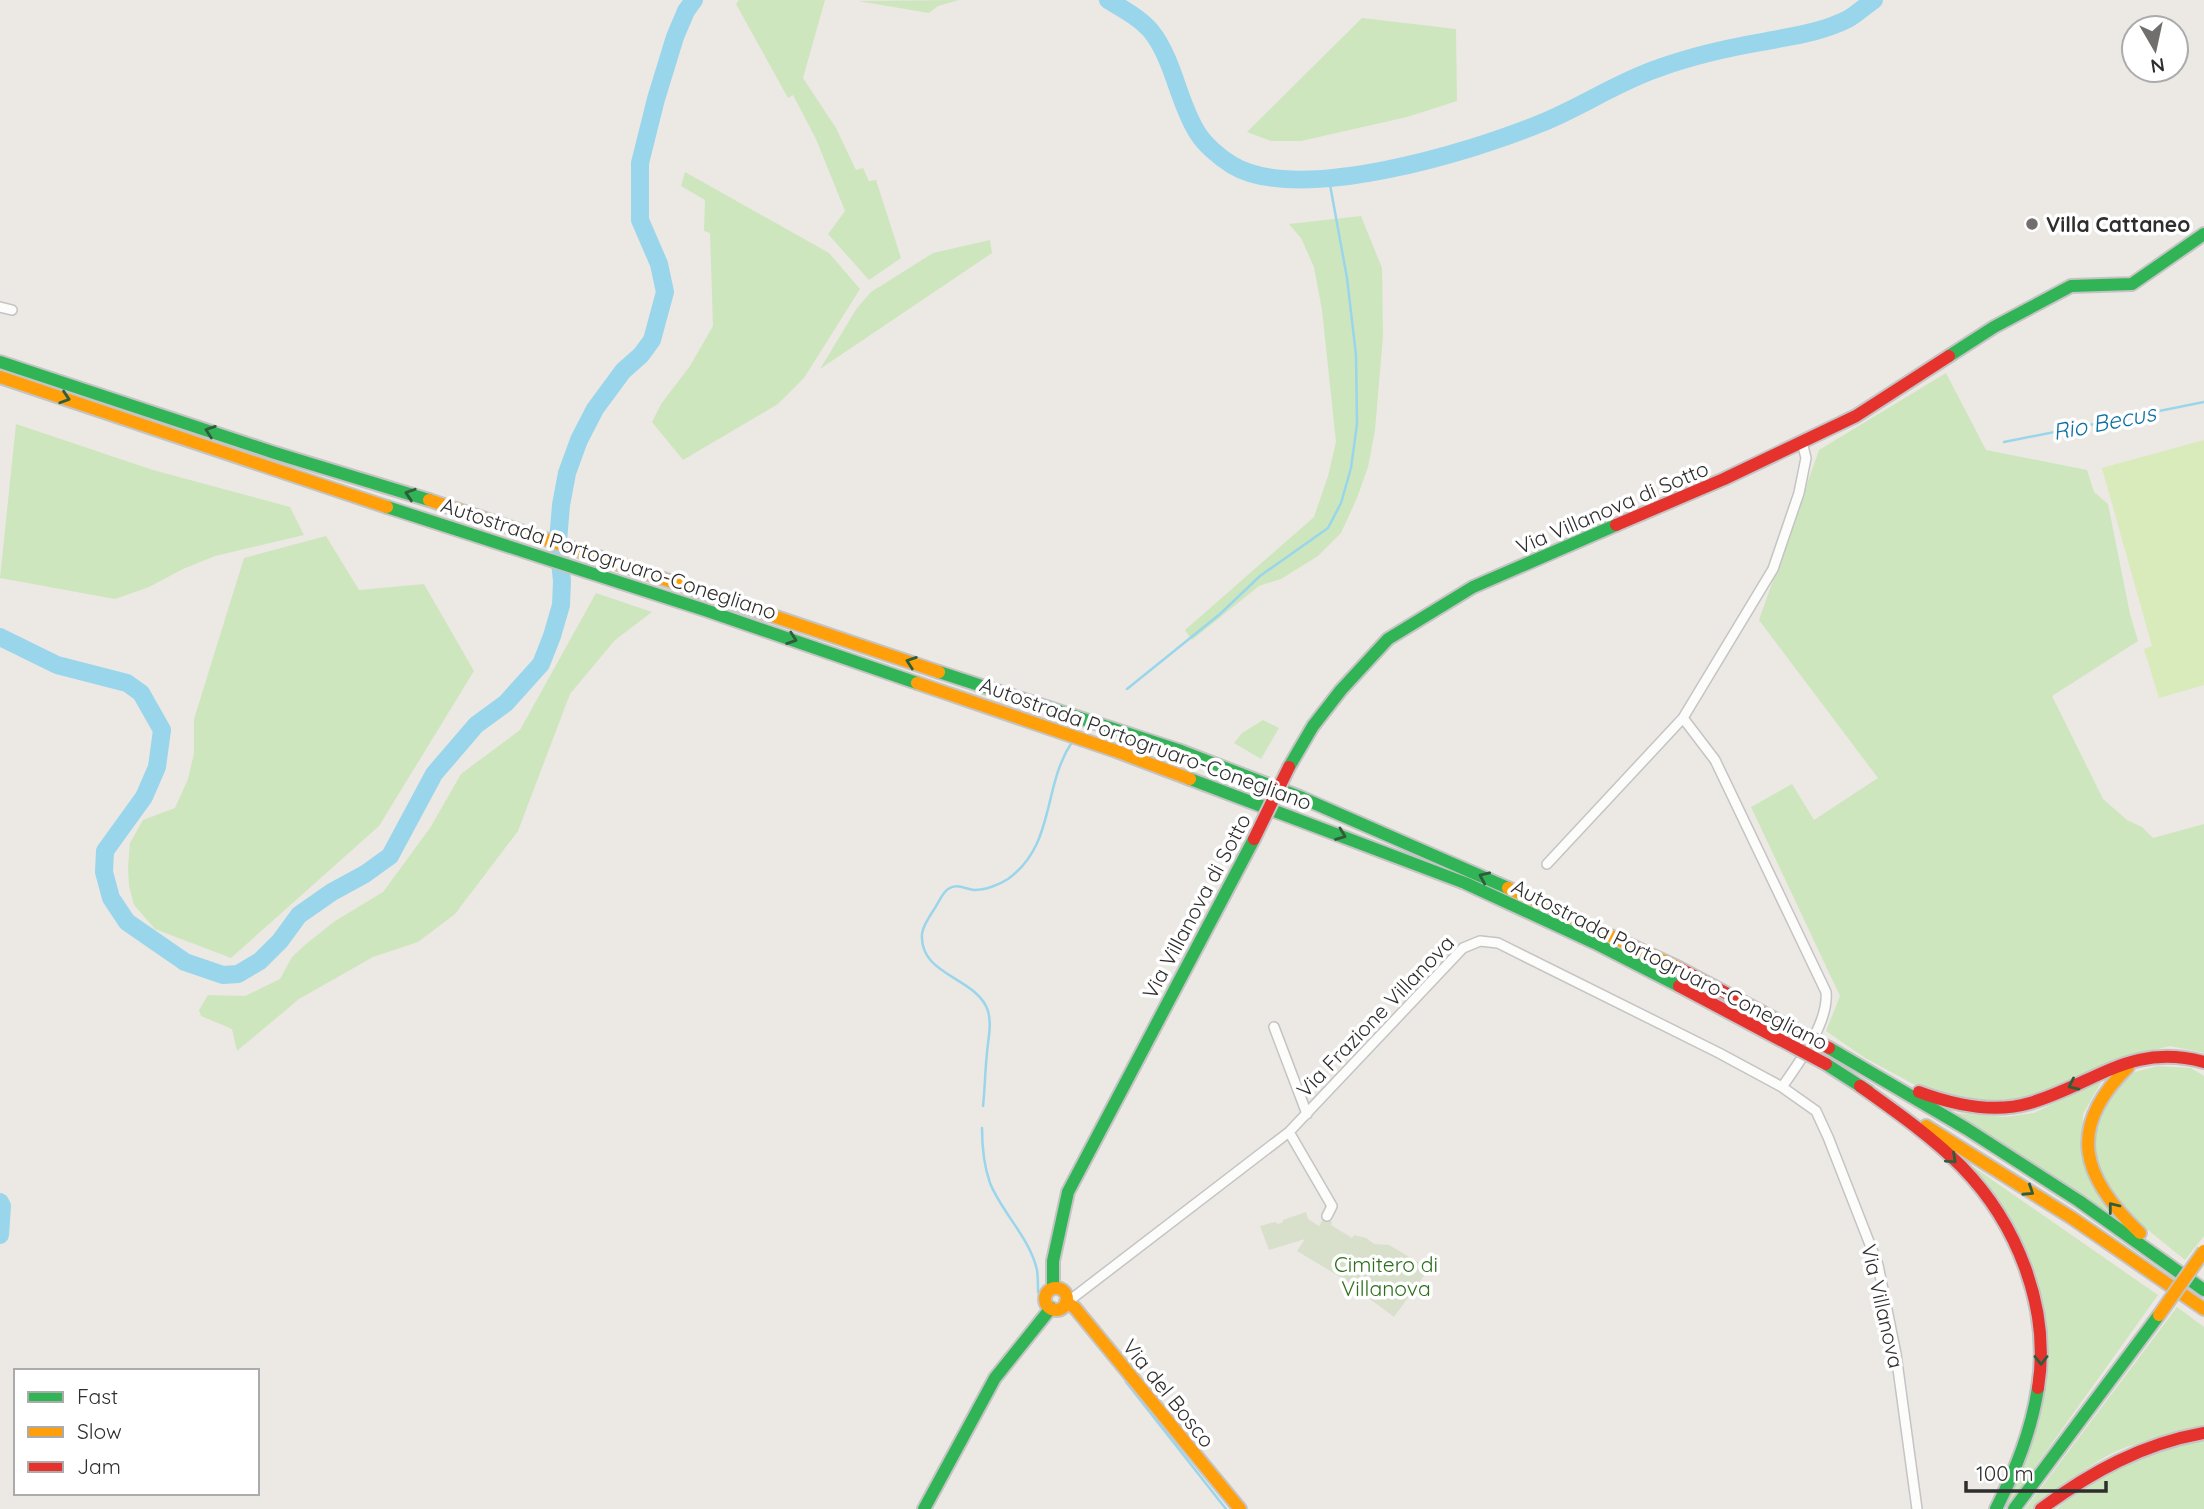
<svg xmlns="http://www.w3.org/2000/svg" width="2204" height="1509" viewBox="0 0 2204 1509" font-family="Quicksand,sans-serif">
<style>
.green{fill:#cee6be}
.cemetery{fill:#d8e0cc}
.pitch{fill:#d9eabb}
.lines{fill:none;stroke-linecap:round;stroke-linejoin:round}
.stream{stroke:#99d6ec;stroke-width:2.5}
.river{stroke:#99d6ec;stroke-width:18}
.street-casing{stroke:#c5c4c5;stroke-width:12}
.fast-casing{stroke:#c5c4c5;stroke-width:16}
.slow-casing{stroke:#c5c4c5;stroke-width:16}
.jam-casing{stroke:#c5c4c5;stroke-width:16}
.street{stroke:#fcfcfb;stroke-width:9}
.fast{stroke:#30b455;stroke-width:12}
.slow{stroke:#ff9f0a;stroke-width:12}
.jam{stroke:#e5322d;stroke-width:12}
.slow-bridge-casing{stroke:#c5c4c5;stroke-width:16;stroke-linecap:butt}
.jam-bridge-casing{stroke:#c5c4c5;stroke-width:16;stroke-linecap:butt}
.slow-bridge{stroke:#ff9f0a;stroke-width:12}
.jam-bridge{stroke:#e5322d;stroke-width:12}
.oneway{stroke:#2f5d3c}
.poi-dot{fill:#706f6e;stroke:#fff;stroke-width:2.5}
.labels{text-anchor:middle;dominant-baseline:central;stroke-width:7;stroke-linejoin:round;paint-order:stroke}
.poi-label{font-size:21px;font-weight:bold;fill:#2e2e2e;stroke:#fff;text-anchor:start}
.street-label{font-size:21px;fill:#2e2e2e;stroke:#fff}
.park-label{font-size:21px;fill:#2c6e1b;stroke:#fff}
.water-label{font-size:23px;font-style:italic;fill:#0d6fa3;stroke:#fff}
</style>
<rect width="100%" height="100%" fill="#ece8e4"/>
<path class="green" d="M739,0H825L803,78L836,128L856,170L863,168L869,181L876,180L901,258L869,280L828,234L845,211L816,139L793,95L788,98L736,4Z
M959,0L938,6L929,13L858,1Z
M1362,18L1456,29L1457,101L1407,117L1301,141H1271L1247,132Z
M685,172L829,253L860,289L804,378L778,404L683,460L652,422L661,404L690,366L713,326L710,233L704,231L705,200L681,186Z
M1361,216L1382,268L1383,336L1375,430L1368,467L1357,498L1341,533L1318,556L1281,579L1259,586L1192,640L1185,630L1314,517L1328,476L1336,442L1322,310L1314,267L1301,238L1289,224Z
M990,240L992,253L820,369L857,308L871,292L933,253Z
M1946,373L1986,450L2087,470L2094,492L2108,504L2130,614L2138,641L2052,696L2103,799L2127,820L2142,827L2153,838L2204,824V1053L2170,1046L2126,1057L2034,1097L1967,1103L1915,1085L1865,1058L1826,1031L1840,996L1751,807L1792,784L1814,820L1878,778L1759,620L1819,450Z
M16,424L153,470L290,507L304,535L215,556L183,569L149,587L115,599L0,578Z
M326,536L359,590L424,584L474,671L379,826L231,958L155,929L134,905L129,886L128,867L130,843L143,820L175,808L188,779L194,753V719L244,558Z
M596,593L652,612L615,640L570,694L518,831L455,914L418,942L373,957L299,999L237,1051L232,1029L201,1016L199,1010L208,995L245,996L280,979L292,957L306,944L335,921L383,892L430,828L461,774L520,730Z
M1263,720L1279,728L1261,759L1234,743L1242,733Z
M2158,1066L2191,1068L2204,1076V1236L2185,1260L2121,1208L2096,1167L2093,1134L2103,1100L2135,1072Z
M2103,1079L2083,1114L2082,1149L2111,1214L1955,1113L2004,1117L2034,1113Z
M1962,1159L2158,1295L2005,1509L2040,1418L2036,1287Z
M2177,1307L2204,1327V1428C2177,1432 2150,1439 2124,1448C2093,1460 2059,1489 2033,1509H2025Z
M2204,1441V1509H2057C2093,1476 2155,1444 2204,1441Z"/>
<path class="cemetery" d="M1306,1212L1308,1219L1319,1226L1324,1217L1332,1222L1331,1225L1352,1238L1354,1235L1366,1238L1374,1244L1389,1245L1423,1265L1425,1263L1431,1266L1394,1317L1359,1291L1360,1289L1357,1287L1297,1251L1305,1239L1269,1250L1260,1226L1275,1222L1278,1224L1283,1222V1220Z"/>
<path class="pitch" d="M2204,440V685L2159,698L2144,649L2152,646L2102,468Z"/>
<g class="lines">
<path class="stream" d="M2004,442L2204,402
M1127,689L1220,614L1260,576L1328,528L1341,503L1351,468L1357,424L1356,355L1347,278L1329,179
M983,1106C985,1088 985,1071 987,1053C988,1038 992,1026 988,1011C977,977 919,976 922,934C923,926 929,917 933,911C938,904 942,893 948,889C958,883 964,889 974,890C985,890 999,885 1008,879C1056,844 1042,787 1072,742
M982,1128C982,1146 984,1166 990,1183C1002,1213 1030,1238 1037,1270C1038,1277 1038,1285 1038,1292
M1126,1382L1226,1509"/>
<path class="river" d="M1108,0C1123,9 1140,18 1151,31C1174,60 1178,102 1197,132C1204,144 1219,157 1232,165C1298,205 1471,152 1539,124C1580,108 1617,82 1659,68C1692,56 1727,48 1762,42C1792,36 1820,33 1848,19C1857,14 1865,6 1874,0
M0,637L57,665L127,683L141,693L162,730L157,767L144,797L105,851L104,872L111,898L127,922L185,962L223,975L238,974L260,961L280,941L299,915L332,892L365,874L390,856L434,774L476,725L506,703L541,664L552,636L561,605L562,581L558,541L561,505L567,473L579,440L595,409L623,371L641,355L652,340L665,292L659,264L640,220V163L656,99L675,37L686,11L694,0
M0,1202L2,1206L0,1235"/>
<g class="street-casing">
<path id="street" d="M0,307L12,310
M1683,718L1715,760L1826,992C1829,1022 1799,1063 1782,1087
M1547,864L1683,718L1773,569L1799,493L1806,458L1802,442
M1274,1027L1307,1114
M1289,1132L1332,1206L1327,1216
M1067,1300L1074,1297L1289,1132L1463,948L1480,941L1498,943L1719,1053L1782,1087L1816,1111L1828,1137L1878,1265L1896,1354L1917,1509"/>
</g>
<g class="fast-casing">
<path id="fast" d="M1949,356L1994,327L2071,286L2132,284L2204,234
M0,362L275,453L429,500
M387,507L705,610L917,683
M939,672L1181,751L1300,797L1508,888
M1289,767L1313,726L1341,690L1388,639L1473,587L1616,525
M1190,779L1465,883L1595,943L1679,986
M1829,1048L1967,1129L2079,1201L2204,1290
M1826,1064L1868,1091
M1053,1288V1261L1068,1192L1254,839
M924,1509L995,1378L1051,1308
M1996,1509C2016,1469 2031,1432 2038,1388
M2014,1509L2159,1315"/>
</g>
<g class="slow-casing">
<path id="slow" d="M0,377L387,507
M429,500L939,672
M917,683L1116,751L1190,779
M1508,888L1679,968
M2128,1067C2066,1128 2081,1177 2140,1233
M1926,1126L2072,1218L2204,1309
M1045 1299a11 11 0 1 1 22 0a11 11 0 1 1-22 0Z
M1066,1302L1075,1308L1240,1509"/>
</g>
<g class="jam-casing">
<path id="jam" d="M1616,525L1724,479L1856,416L1949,356
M1860,1086C1895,1111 1931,1136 1961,1166C2017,1223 2051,1308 2038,1388
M1919,1092C1954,1105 1993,1114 2030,1103C2095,1084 2131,1042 2204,1062
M2041,1509C2091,1472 2142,1444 2204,1433"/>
</g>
<use href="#street" class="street"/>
<use href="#fast" class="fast"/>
<use href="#slow" class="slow"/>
<use href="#jam" class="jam"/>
<g class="slow-bridge-casing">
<path id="slow-bridge" d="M2159,1315L2204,1251"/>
</g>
<g class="jam-bridge-casing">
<path id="jam-bridge" d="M1254,839L1289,767
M1679,968L1829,1048
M1679,986L1826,1064"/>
</g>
<use href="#slow-bridge" class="slow-bridge"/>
<use href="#jam-bridge" class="jam-bridge"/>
</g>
<defs><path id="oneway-chevron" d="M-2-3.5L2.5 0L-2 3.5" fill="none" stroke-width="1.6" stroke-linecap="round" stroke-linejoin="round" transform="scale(1.75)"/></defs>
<g class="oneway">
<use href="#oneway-chevron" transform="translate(65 398) rotate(18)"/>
<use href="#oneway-chevron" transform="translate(210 431) rotate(-161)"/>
<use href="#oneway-chevron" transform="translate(410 494) rotate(-162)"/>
<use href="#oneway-chevron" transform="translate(792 639) rotate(19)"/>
<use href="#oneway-chevron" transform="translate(911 662) rotate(-161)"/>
<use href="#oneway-chevron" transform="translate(1341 835) rotate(21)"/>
<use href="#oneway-chevron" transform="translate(1484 877) rotate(-156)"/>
<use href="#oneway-chevron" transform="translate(2073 1085) rotate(155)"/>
<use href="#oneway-chevron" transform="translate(1952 1159) rotate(42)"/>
<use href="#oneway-chevron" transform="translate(2029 1191) rotate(33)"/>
<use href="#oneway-chevron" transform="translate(2113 1207) rotate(-128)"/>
<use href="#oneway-chevron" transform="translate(2041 1360) rotate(90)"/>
</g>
<circle class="poi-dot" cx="2032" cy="224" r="7"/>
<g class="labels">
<g class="poi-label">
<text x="2046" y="224">Villa Cattaneo</text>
</g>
<g class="street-label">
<text transform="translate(1612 507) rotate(-23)">Via Villanova di Sotto</text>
<text transform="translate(609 558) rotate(18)">Autostrada Portogruaro-Conegliano</text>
<text transform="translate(1146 743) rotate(20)">Autostrada Portogruaro-Conegliano</text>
<text transform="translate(1196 906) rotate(-62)">Via Villanova di Sotto</text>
<text transform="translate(1670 964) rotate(27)">Autostrada Portogruaro-Conegliano</text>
<text transform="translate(1375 1016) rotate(-46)">Via Frazione Villanova</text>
<text transform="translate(1883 1306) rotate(77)">Via Villanova</text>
<text transform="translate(1169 1393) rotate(51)">Via del Bosco</text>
</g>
<g class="park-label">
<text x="1386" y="1264">Cimitero di<tspan x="1386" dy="24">Villanova</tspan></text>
</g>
<g class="water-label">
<text transform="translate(2104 422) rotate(-11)">Rio Becus</text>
</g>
</g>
<rect x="14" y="1369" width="245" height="126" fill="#ffffff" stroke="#ababab" stroke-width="2"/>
<rect x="28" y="1392" width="35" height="10" fill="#30b455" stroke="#ababab" stroke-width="2"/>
<text x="77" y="1404" font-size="21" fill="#2e2e2e">Fast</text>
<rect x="28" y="1427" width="35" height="10" fill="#ff9f0a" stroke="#ababab" stroke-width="2"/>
<text x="77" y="1439" font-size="21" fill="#2e2e2e">Slow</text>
<rect x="28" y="1462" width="35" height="10" fill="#e5322d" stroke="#ababab" stroke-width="2"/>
<text x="77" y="1474" font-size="21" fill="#2e2e2e">Jam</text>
<g transform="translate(2155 49) rotate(171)"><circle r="33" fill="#ffffff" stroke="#ababab" stroke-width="2"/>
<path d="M0-5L12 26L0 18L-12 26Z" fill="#706f6e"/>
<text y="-10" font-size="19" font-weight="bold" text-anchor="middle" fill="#2e2e2e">N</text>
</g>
<path d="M1966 1481v10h140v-10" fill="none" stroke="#2e2e2e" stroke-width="3.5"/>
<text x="1976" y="1481" font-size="21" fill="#2e2e2e" stroke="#ffffff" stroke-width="5" paint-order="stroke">100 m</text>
</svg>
